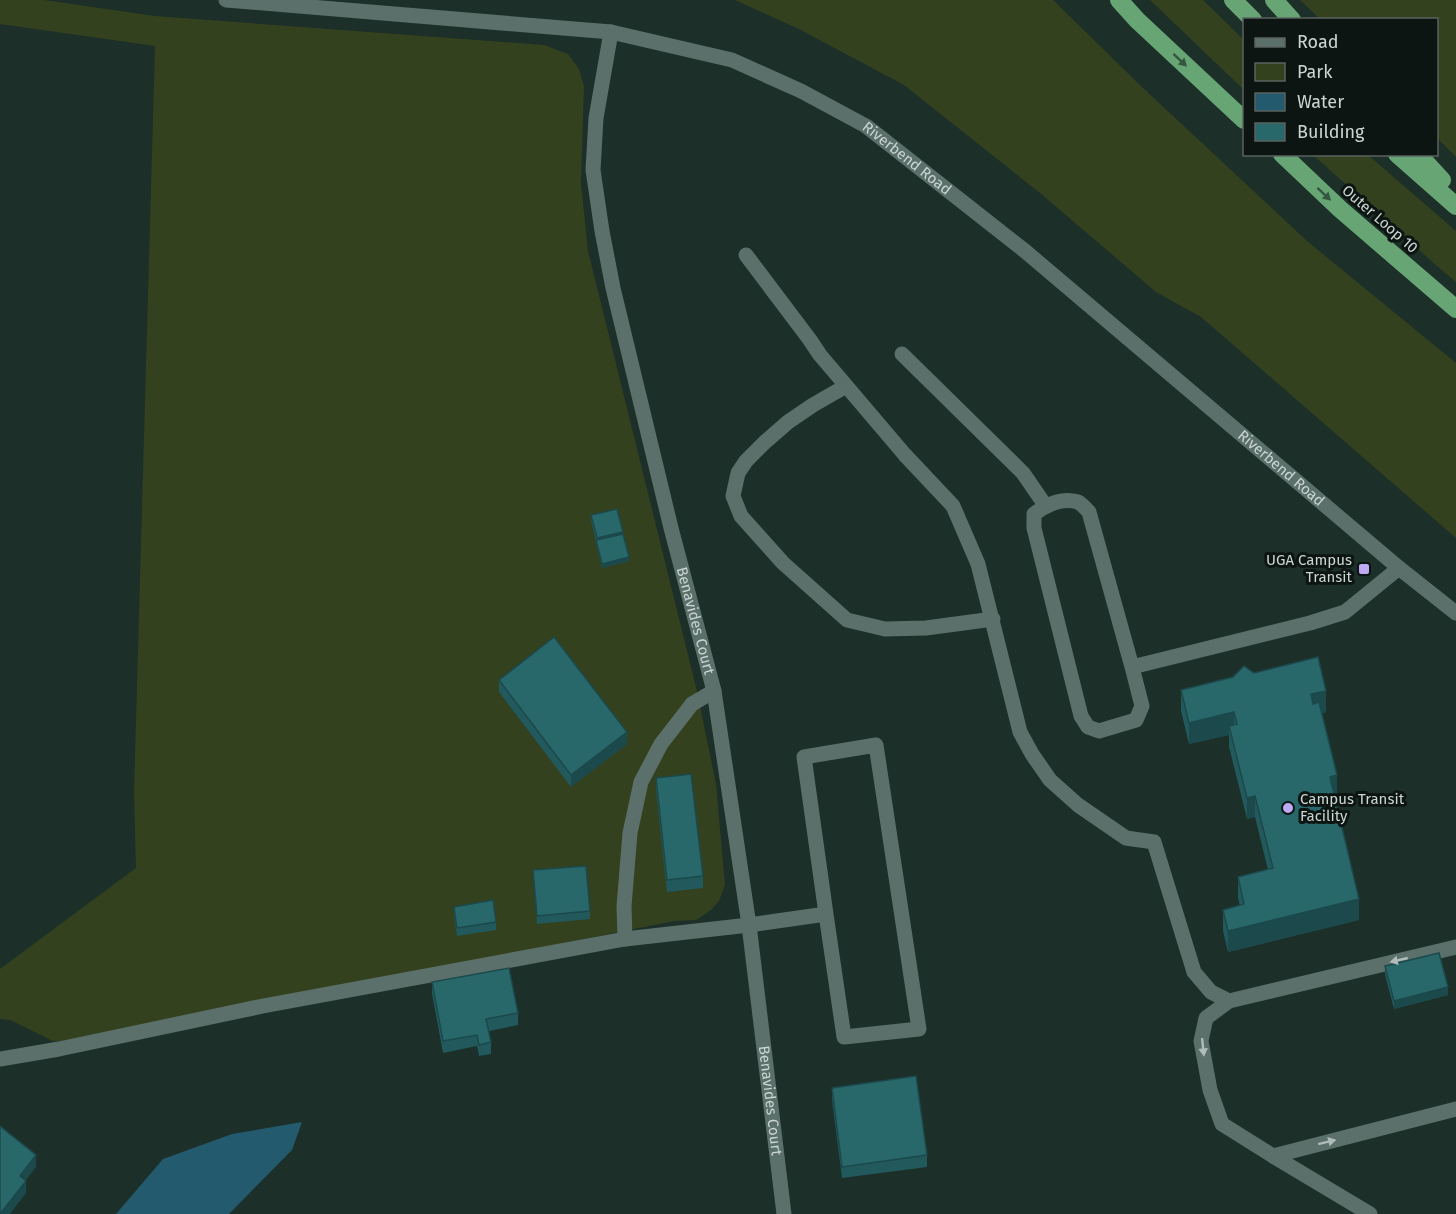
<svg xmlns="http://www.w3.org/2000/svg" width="1456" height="1214" viewBox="0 0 1456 1214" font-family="'Fira Sans',sans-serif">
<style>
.green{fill:#34411e}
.water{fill:#235a6d}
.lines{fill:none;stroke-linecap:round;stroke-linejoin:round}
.minor{stroke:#5b706a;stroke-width:15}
.highway{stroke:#68a575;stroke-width:18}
.wall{fill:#22595c}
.shaded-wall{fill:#1c494b}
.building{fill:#28686b;stroke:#1c494b;stroke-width:1.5}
.oneway{fill:#36563f}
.oneway2{fill:#afbcb9}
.poi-dot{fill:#bea9f4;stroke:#0d1512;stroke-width:2}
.labels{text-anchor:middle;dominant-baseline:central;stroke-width:6;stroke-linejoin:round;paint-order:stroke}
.street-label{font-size:15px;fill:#cbd6d3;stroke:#0d1512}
.poi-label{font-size:15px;fill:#cbd6d3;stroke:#0d1512;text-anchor:end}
</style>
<rect width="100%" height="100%" fill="#1c2f29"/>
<path class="green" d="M0,0H44L155,16L544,45L568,54L579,69L584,86L581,183L588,251L696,687L716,784L725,885L719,901L711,910L696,920L674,921L73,1041H53L10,1020L0,1019V969L136,868L134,792L155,46L0,24Z
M735,0H1053L1143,88L1307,241L1456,363V538L1201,317L1156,292L1040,193L904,85L799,29Z
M1150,0H1203L1244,40V90Z
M1300,0H1456V157L1437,138L1436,20L1320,19Z
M1313,155H1368L1456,231V282L1437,266Z"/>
<path class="water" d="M302,1122L292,1150L229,1214H116L163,1159L232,1134Z"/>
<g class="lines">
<g class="minor">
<path id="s1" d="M226,0L611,32L732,60L801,91L866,126L1025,251L1399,568L1456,613"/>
<path id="s2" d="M611,32L596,118L593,170L602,231L613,288L671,528L714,691L749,925L784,1214"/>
<path d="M746,255L810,340L820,355L905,455L953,506L978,564L1020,732L1032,754L1050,780L1078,805L1126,838L1154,842L1194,972L1211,992L1229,1001"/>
<path d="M902,354L1023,473L1045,505"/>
<path d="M846,386L813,405L788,422L765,442L746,461L738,473L733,496L741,516L783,563L847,620L885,629L926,628L993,619"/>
<path d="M1132,667L1142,706L1136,720L1099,731L1088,727L1081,716L1034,528V514C1046,505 1062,497 1078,502C1082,504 1085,508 1089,512L1132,667L1310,623L1345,612L1399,568"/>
<path d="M625,939L624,906L630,833L641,782L661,744L692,704L714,691"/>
<path d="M1456,947L1229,1001L1206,1018L1201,1041L1210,1090L1222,1124L1273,1156L1456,1109"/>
<path d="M0,1059L59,1049L263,1006L625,939L749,925L826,914L804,757L876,745L919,1029L844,1037L826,914"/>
<path d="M1273,1156L1370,1214"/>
</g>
<path class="highway" d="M1119,0L1137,20L1244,120
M1233,0L1253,20
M1274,0L1292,20
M1282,154L1340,209L1456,309
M1397,154L1456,206
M1418,154L1442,180"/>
</g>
<path class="wall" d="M591,515L623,534L629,561L602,568L591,520Z
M1254,673L1326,712L1322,713L1337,797L1335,798L1359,920L1228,952L1223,931V910L1240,906L1238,898V877L1268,870L1255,817L1247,819L1229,747V735L1189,744L1181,711V690Z
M499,680L627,744L571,787L499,692Z
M656,778L703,876V888L667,892L656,790Z
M533,870L590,911V919L537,924Z
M454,907L496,922V930L457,936L454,915Z
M1385,966L1448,995L1394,1009L1385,975Z
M432,982L518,1013V1025L489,1031L491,1042V1054L479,1056L477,1046L443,1053L432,994Z
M832,1088L927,1155V1167L842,1178L832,1100Z"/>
<path class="shaded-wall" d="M623,532V536L597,542V538Z
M629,557V561L602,568V564Z
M1326,691V712L1311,716V694Z
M1234,712V733L1229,726V735L1189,744V723Z
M627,732V744L571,787V775Z
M1337,775V797L1330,799V777Z
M1255,796V817L1247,819V798Z
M1359,899V920L1228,952V931Z
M1448,987V995L1394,1009V1001Z
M36,1155V1167L20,1188V1176Z
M26,1181V1193L10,1214H0Z"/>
<path class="building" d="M617,509L623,532L597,538L591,515Z
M623,534L629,557L602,564L596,540Z
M554,637L627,732L571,775L499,680Z
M1318,657L1326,691L1311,694L1313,704L1319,702L1337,775L1330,777L1359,899L1228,931L1223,910L1244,904L1238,877L1273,868L1255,796L1247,798L1229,726L1237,724L1234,712L1189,723L1181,690L1233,677L1244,666L1254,673Z
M691,774L703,876L667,880L656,778Z
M586,866L590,911L537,916L533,870Z
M493,900L496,922L457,928L454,907Z
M1439,953L1448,987L1394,1001L1385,966Z
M509,968L518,1013L486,1019L491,1042L479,1045L477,1035L443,1041L432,982Z
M916,1076L927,1155L842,1167L832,1088Z
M0,1126L36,1155L20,1176L26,1181L0,1214Z"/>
<defs><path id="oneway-solid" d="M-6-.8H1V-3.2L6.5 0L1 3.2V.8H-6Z" transform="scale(1.5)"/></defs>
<g class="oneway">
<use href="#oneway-solid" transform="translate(1180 60) rotate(43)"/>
<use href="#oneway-solid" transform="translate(1324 194) rotate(43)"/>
</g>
<g class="oneway2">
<use href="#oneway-solid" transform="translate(1399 960) rotate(167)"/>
<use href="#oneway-solid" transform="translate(1203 1047) rotate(84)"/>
<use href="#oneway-solid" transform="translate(1327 1142) rotate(-14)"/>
</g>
<g class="poi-dot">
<rect x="1358" y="563" width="12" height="12" rx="3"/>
<circle cx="1288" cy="808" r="6"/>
</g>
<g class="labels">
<g class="street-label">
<text stroke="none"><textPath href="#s1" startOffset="712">Riverbend Road</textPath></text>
<text transform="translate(1380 219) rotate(41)">Outer Loop 10</text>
<text stroke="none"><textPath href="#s1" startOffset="1198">Riverbend Road</textPath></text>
<text stroke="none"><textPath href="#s2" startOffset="602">Benavides Court</textPath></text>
<text stroke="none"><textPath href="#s2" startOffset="1088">Benavides Court</textPath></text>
</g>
<g class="poi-label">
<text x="1352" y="560">UGA Campus<tspan x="1352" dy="17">Transit</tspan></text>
<text x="1300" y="799" text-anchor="start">Campus Transit<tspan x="1300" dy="17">Facility</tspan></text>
</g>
</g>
<rect x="1243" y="18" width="195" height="138" fill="#0d1512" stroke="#59625f" stroke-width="1.5"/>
<rect x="1255" y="38" width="30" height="9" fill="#5b706a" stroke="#59625f" stroke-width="1.5"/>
<text x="1297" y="48" font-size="18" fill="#cbd6d3">Road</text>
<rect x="1255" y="63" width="30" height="18" fill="#34411e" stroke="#59625f" stroke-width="1.5"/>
<text x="1297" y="78" font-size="18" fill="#cbd6d3">Park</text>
<rect x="1255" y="93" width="30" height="18" fill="#235a6d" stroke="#59625f" stroke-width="1.5"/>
<text x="1297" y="108" font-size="18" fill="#cbd6d3">Water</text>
<rect x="1255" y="123" width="30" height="18" fill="#28686b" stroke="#59625f" stroke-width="1.5"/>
<text x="1297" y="138" font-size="18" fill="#cbd6d3">Building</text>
</svg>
